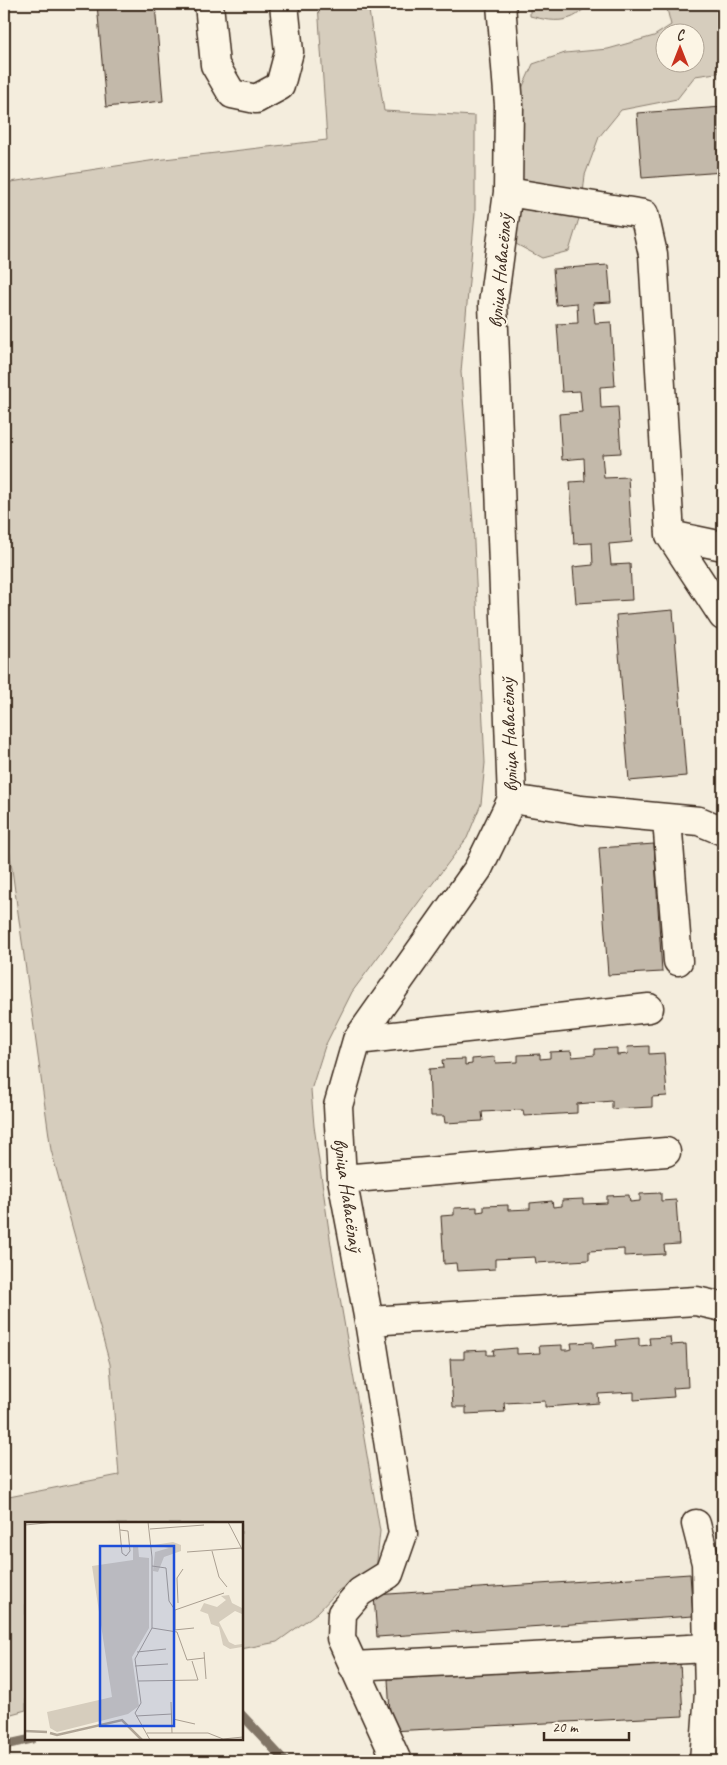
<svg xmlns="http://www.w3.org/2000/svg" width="727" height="1765" viewBox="0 0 727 1765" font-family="Caveat,sans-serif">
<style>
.green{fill:#d6cdbd;stroke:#887c6e;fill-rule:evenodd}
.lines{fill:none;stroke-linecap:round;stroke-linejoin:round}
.stream{stroke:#817466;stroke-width:9}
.building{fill:#c3b9aa;stroke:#3b2a1e}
.minor-casing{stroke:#3b2a1e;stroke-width:31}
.minor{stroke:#fcf5e5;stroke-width:28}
.labels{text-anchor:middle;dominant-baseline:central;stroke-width:4;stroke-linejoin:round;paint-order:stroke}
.street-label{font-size:20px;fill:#3b2a1e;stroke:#fcf5e5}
.inset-river{fill:none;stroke:#b0a596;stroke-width:2.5}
.inset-road{fill:none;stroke:#aa9f91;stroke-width:1}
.view{fill:#1d4ed8;fill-opacity:0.15;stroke:#1d4ed8;stroke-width:2.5}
.inset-edge{fill:none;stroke:#3b2a1e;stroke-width:2.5}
</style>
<rect width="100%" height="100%" fill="#f4eddd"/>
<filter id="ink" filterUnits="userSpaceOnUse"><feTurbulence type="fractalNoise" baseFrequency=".02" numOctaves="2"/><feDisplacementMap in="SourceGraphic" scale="10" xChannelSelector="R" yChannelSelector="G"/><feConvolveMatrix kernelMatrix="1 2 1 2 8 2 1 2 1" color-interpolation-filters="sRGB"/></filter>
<g filter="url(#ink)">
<path class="green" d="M318,4H368L384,111L475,116V213L461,372L473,523L485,763L481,804L467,838L421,899L352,992L325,1046L311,1090L314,1126L332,1252L380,1531L376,1570L362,1582L339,1590L317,1613L277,1642L241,1649V1524H26V1710L4,1716V1498L119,1475L110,1364L51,1150L4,812V183L156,160L327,140Z
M530,4H595C582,7 580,15 570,18C557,23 542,19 530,16Z
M661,4H723V72L695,76L677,99L621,110L599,137L585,175L581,212L569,251L542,258L516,244L519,194V95L533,64L565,53L608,49L654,36L671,25L666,5ZM664,32H694V62H664Z"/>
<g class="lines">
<path class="stream" d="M241,1714L285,1761
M4,1745L32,1739"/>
</g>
<path class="building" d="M97,4H155L163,101L106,107Z
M723,107V172L642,178L637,113Z
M608,265L611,302L593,303L595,323L611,322L615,386L600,387L601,408L618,407L621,453L602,454L604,478L628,477L632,542L609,544L611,565L630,564L632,600L576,603L573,567L593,565L592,543L574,544L570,482L585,481L584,458L562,460L559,414L582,412L580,391L562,392L557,324L578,323L577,303L556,305L553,269Z
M673,610L686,776L629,781L616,615Z
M654,844L662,972L608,975L599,848Z
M649,1046V1054L664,1053L667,1096L652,1097V1107L612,1109V1101L577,1104V1113L524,1116L523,1110L482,1112L483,1121L445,1123L444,1116H431L429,1069L443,1068L442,1060L465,1059V1065L472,1064V1059L495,1057L496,1063L518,1062V1055L540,1054V1059L550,1058V1052L571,1051L572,1057L595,1055V1049L617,1048V1055L628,1054L627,1047Z
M661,1193V1201L676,1200L679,1244L664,1245L665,1254L624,1256V1249L589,1251V1260L536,1263L535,1257L495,1259V1269L457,1271L456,1263L444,1264L441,1216L454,1215V1208L477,1207V1212L484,1211V1206L508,1205V1210L530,1209V1203L552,1201L553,1207L562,1206V1200L583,1199V1204L607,1203V1196L629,1195L630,1202L640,1201V1194Z
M670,1337L671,1345L686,1344L688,1387L673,1388L674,1397L634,1400V1392L598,1394L599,1403L545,1407V1401L504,1403L505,1412L466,1414V1407H453L450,1359H464V1351L487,1350V1355H494L493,1350L517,1348V1354L540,1353L539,1346L562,1345V1350H567L572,1349L571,1343L593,1342V1348L617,1346L616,1340L639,1338V1346L650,1345L649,1338Z
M690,1574L693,1616L377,1637L374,1595Z
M721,1580H723V1627H722Z
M680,1663L683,1716L391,1731L388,1679Z"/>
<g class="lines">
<g class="minor-casing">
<path id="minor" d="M209,4L215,65L232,94L256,99L280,86L289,52L284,4
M508,192L644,214L653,254L670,535L723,616
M670,535L723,546
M512,799L581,810L699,821L723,831
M667,819L678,961
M357,1040L649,1008
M342,1179L666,1152
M369,1321L696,1301L723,1307
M696,1524L706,1563L709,1692L704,1761
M353,1666L708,1648
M397,1761L341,1638L342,1613L360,1592L389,1574L403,1534L369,1321L342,1179L338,1106L357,1040L478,869L512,799L493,304L508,192L509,105L501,4"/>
</g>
<use href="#minor" class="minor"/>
</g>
</g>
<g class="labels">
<g class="street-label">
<text transform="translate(500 271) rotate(-85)">вуліца Навасёлаў</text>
<text transform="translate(509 735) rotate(-92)">вуліца Навасёлаў</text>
<text transform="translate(348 1195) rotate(82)">вуліца Навасёлаў</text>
</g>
</g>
<g transform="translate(25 1522)">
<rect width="218" height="218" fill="#f4eddd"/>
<path d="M148,20L156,23V29L139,35L133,50L128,49L130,30L144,26L129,23ZM108,23H113L114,35L124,36V106L107,135L114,184L103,192L32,210L25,206L22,190L87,175L67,44L108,38ZM204,73L207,81L217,86V92L210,89L194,100L204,120L210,123L217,122V125L205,127L198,123L194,105L186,102L183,92L175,89L179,81L192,85L201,78L196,74Z" fill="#d6cdbd"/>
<path class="inset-river" d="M0,209L22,210M25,211L32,213L97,198L117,218"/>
<path class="inset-road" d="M94,0L97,31L101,34L105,29L103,9L95,8M123,0L127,35V106L110,137L116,181L110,191L125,218M203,0L218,29M0,3L31,0M125,7L179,3M187,29L194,55L202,65M162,30L216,26M127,44L141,46L144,79L150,88V108M153,81L152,56L158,47M150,88L199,71M127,106L152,110L162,138L179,136M149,108L169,106M112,130L141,127M179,130L181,157M110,144L143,142M113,159L173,158L167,139M111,194L147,192M148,197L170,202M122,211H147L146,180M147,211H183L198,217L218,215"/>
<path class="view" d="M75,24H149V204H75Z"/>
<rect width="218" height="218" class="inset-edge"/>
</g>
<rect width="727" height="1765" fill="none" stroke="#fcf5e5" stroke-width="20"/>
<rect x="10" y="10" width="707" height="1745" fill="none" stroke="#3b2a1e" stroke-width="2" filter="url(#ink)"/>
<g transform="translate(680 48)"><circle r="24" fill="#fcf5e5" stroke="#afa495"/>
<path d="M0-4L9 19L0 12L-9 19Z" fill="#c8321e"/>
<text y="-8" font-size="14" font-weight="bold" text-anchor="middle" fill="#3b2a1e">С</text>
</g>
<path d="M544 1732v8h85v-8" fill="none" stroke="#3b2a1e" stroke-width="2.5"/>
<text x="552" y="1732" font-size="15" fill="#3b2a1e" stroke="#fcf5e5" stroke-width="4" paint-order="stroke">20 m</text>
</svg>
